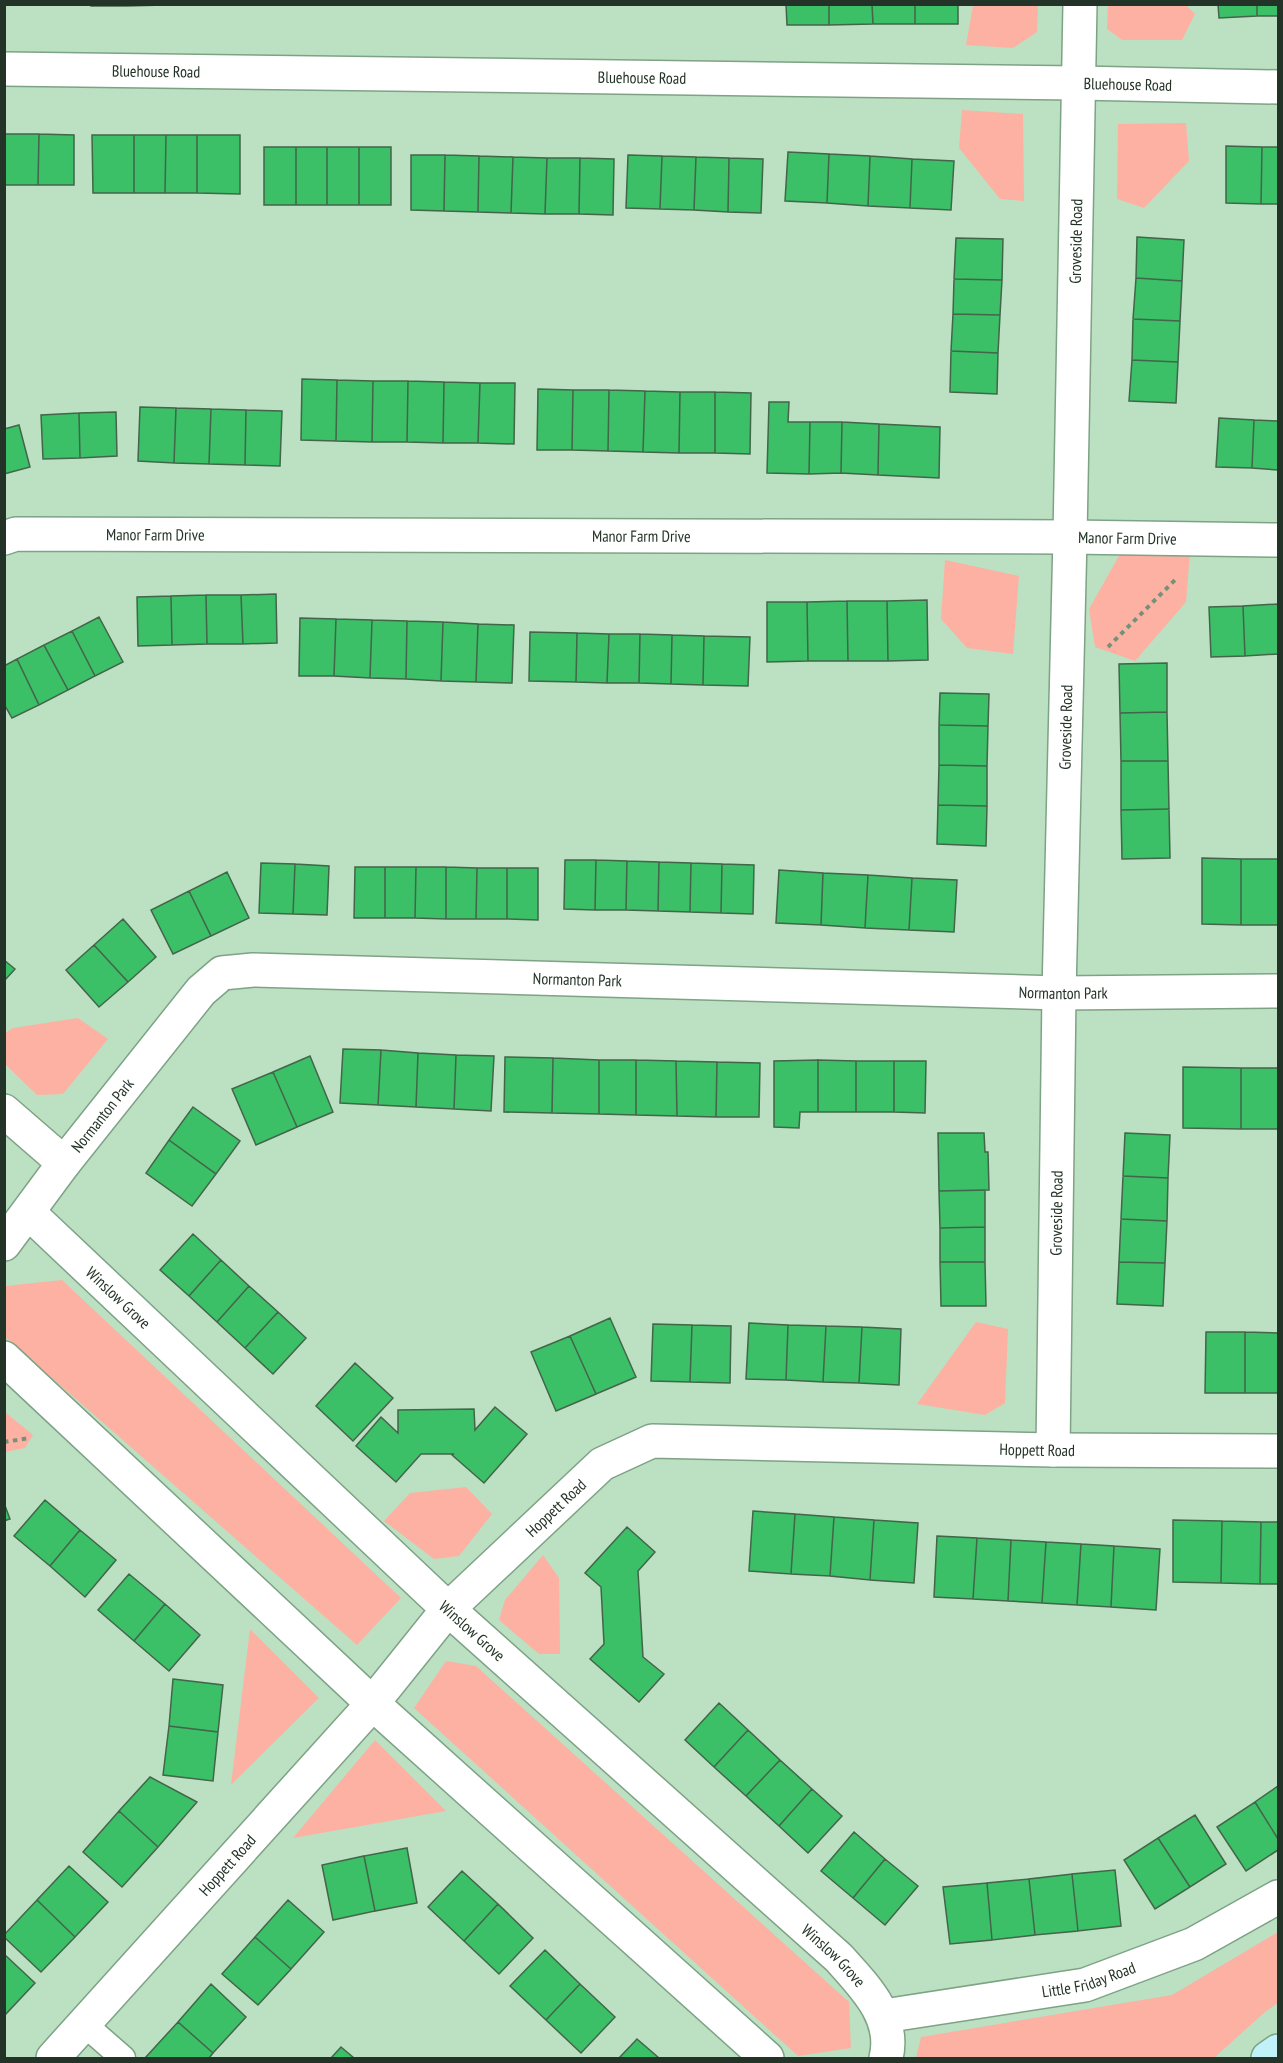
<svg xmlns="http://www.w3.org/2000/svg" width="1283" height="2063" viewBox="0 0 1283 2063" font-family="'PT Sans Narrow',sans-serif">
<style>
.green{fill:#fdb1a3}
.building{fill:#3bbf67;stroke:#43654a;stroke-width:1.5}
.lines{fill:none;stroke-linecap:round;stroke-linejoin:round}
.service-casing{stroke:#7ea285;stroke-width:27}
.minor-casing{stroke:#7ea285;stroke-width:36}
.secondary-casing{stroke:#7ea285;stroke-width:36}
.path{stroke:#75917a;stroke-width:4;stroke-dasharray:4.5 4.5;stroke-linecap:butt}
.service{stroke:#fff;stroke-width:24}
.minor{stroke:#fff;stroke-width:33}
.secondary{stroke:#c2f2f9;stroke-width:33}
.labels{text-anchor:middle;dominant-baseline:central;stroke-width:4.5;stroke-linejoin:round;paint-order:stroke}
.street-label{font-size:16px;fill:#243327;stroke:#bbe1c2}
</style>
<rect width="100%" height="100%" fill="#bbe1c2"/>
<path class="green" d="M973,5H1038L1037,32L1013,48L966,45Z
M1108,5H1186L1195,14L1182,40H1122L1107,29Z
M962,110L1023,114L1024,201L1000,199L959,148Z
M1186,123L1189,161L1144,208L1117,199L1118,124Z
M1190,552L1186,602L1135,661L1095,647L1089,609L1120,554Z
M945,560L1019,576L1013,654L967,648L941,619Z
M78,1018L108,1039L63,1094L37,1095L5,1064V1033L13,1028Z
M62,1280L401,1598L357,1645L5,1337V1286Z
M976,1322L1008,1329L1005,1403L985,1415L917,1404Z
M5,1412L33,1435L25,1448L5,1452Z
M466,1487L492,1514L459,1556L434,1559L384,1521L410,1493Z
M543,1555L559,1578L560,1654H539L499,1620L505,1600Z
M250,1629L319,1698L231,1785Z
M446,1661L476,1666L849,2002L851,2048L798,2056L414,1708Z
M375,1740L446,1811L293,1838Z
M1278,1932V2003L1265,2012L1214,2058H916L921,2037L1172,1995Z"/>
<path class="building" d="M91,4H127V6H91Z
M127,4H164V5L127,6Z
M786,4H829V25H787Z
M829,4H872L873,24L829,25Z
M872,4H915V24H873Z
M915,4H958V24H915Z
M1218,4H1257V16L1219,18Z
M1257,4H1278V16H1257Z
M4,134H39L38,185H4Z
M39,134L74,135V185H38Z
M92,135H134V193H93Z
M134,135H166L165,193H134Z
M166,135H197V193H165Z
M197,135H240V194L197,193Z
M1226,146L1262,147L1261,204L1226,203Z
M264,147H296V205H264Z
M296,147H327V205H296Z
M327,147H359V205H327Z
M359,147H391V205H359Z
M1262,147H1278V204H1261Z
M788,152L829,154L827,203L785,201Z
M829,154L870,156L868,206L827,203Z
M411,155H445L444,211L411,210Z
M445,155L479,156L478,212L444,211Z
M628,155L662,156L660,209L626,208Z
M479,156L513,157L511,213L478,212Z
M662,156L696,157L694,210L660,209Z
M870,156L912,159L910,208L868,206Z
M513,157L547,158L545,214L511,213Z
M696,157L729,158L728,212L694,210Z
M547,158H580L579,214H545Z
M580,158L614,159L613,215L579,214Z
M729,158L763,159L761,213L728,212Z
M912,159L954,161L951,210L910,208Z
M1137,237L1184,240L1182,281L1136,278Z
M956,238L1003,239L1002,280L954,279Z
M1136,278L1182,281L1180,321L1133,319Z
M954,279L1002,280L1000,315L953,314Z
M953,314L1000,315L998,353L951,351Z
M1133,319L1180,321L1178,362L1132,360Z
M951,351L998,353L997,394L950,392Z
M1132,360L1178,362L1176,403L1129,401Z
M302,379L337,380L336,441L301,440Z
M337,380L373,381L372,442L336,441Z
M373,381H408L407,442H372Z
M408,381L444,382L443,443L407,442Z
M444,382L480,383L478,443H443Z
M480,383H515L514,444L478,443Z
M538,389L573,390L572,450H537Z
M573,390H609L608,451L572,450Z
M609,390L645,391L643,452L608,451Z
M645,391L680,392L679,453L643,452Z
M680,392H715V453H679Z
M715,392L751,393L750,454L715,453Z
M769,402H789L788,422H810L809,474L767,473Z
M140,407L176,408L174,463L138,461Z
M176,408L211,409L209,464L174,463Z
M211,409L246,410L245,465L209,464Z
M246,410L282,411L280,466L245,465Z
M116,412L117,456L80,458L79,413Z
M79,413L80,458L43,459L41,415Z
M1219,418L1254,420L1252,468L1216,467Z
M1254,420L1278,421V470L1252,468Z
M810,422H842L841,473L809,474Z
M842,422L879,424L878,475L841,473Z
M879,424L940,427L939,478L878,475Z
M19,425L30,467L4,474V429Z
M276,594L277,643L243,644L241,595Z
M206,595H241L243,644H207Z
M206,595L207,644L172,645L171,596Z
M171,596L172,645L138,646L137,597Z
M927,600L928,660L888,661L887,601Z
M847,601H887L888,661H848Z
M847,601L848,661H808L807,602Z
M767,602H807L808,661L767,662Z
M1278,604V654L1245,656L1243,606Z
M1243,606L1245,656L1211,657L1209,607Z
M99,617L123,662L95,676L72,631Z
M300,618L336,619L334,676H299Z
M336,619L372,620L370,678L334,676Z
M372,620L407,621L406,679L370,678Z
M407,621L443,622L441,681L406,679Z
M443,622L478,624L476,682L441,681Z
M478,624L514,625L512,683L476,682Z
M72,631L95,676L68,690L44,645Z
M530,632L577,633L576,682L529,681Z
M577,633L609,634L607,683L576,682Z
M609,634H640L639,683H607Z
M640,634L672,635L671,684L639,683Z
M672,635L704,636L703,685L671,684Z
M704,636L750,637L748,686L703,685Z
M44,645L68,690L39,705L17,659Z
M17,659L39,705L12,718L4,704V666Z
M1167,663V712L1120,713L1119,664Z
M940,693L989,694L988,726L939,725Z
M1167,712L1168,761H1121L1120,713Z
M939,725L988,726L987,766L939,765Z
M1121,761H1168L1169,809L1121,810Z
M939,765L987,766V806L938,805Z
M938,805L987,806L986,846L937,844Z
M1169,809L1170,858L1122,859L1121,810Z
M1202,858L1241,859V925L1202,924Z
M1241,859H1278V925H1241Z
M565,860H596L595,910L564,909Z
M596,860L627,861L626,910H595Z
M627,861L659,862L658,911L626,910Z
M659,862L691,863L690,912L658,911Z
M261,863L295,864L293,914L259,913Z
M691,863L722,864L721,913L690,912Z
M295,864L329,866L327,915L293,914Z
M722,864L754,865L753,914L721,913Z
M355,867H385V918H354Z
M385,867H416L415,918H385Z
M416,867H446V919L415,918Z
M446,867L477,868L476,919H446Z
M477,868H507V919H476Z
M507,868H538V920L507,919Z
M779,870L823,873L821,925L776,923Z
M227,872L249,918L211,936L189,891Z
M823,873L868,875L865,928L821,925Z
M868,875L912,878L909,930L865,928Z
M912,878L957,880L954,932L909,930Z
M189,891L211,936L173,954L151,910Z
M123,919L156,957L128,982L94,945Z
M94,945L128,982L99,1007L66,970Z
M4,960L15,969L4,981Z
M343,1049L381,1050L378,1105L340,1103Z
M381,1050L418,1053L416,1107L378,1105Z
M418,1053L456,1055L454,1109L416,1107Z
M456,1055L494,1056L491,1111L454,1109Z
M310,1056L333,1112L297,1127L273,1072Z
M505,1057L553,1058L552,1113L504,1112Z
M553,1058L599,1060V1114L552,1113Z
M599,1060H636V1115L599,1114Z
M636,1060L676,1061L677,1116L636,1115Z
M818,1060L856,1061V1112H818Z
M818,1060V1112H800L799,1128L774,1127V1061Z
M676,1061L717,1062L716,1117L677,1116Z
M856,1061H894V1112H856Z
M894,1061H926L925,1113L894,1112Z
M717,1062L760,1063L759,1117H716Z
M1183,1067L1241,1068V1129L1183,1128Z
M1241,1068H1278V1129H1241Z
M273,1072L297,1127L256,1145L232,1089Z
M193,1107L240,1141L216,1174L169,1140Z
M938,1133H984L985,1152H988L989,1190L939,1191Z
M1125,1133L1170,1135L1168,1178L1123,1176Z
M169,1140L216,1174L192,1206L146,1173Z
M1123,1176L1168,1178L1167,1221L1121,1219Z
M985,1190V1227L940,1228L939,1191Z
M1121,1219L1167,1221L1165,1263L1119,1262Z
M985,1227V1262H940V1228Z
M193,1234L221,1260L189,1296L160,1270Z
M221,1260L249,1286L217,1322L189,1296Z
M940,1262H985L986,1306H941Z
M1119,1262L1165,1263L1163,1306L1117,1304Z
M249,1286L278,1312L245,1348L217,1322Z
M278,1312L306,1338L273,1374L245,1348Z
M610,1318L636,1377L596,1394L570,1336Z
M749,1323L788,1325L786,1380L746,1379Z
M653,1324L692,1325L690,1382L651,1381Z
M692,1325L731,1326L730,1383L690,1382Z
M788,1325L826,1326L823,1382L786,1380Z
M826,1326L862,1327L859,1383L823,1382Z
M862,1327L901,1329L899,1385L859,1383Z
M1206,1332H1245V1393H1205Z
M1245,1332L1278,1333V1393H1245Z
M570,1336L596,1394L556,1411L531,1352Z
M355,1363L393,1398L353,1441L316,1406Z
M495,1407L527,1434L484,1483L452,1455L454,1454H421L396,1482L356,1446L381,1417L398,1433V1410L474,1409L475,1430Z
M45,1500L80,1530L50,1566L14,1536Z
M4,1503L10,1519L4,1521Z
M753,1511L795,1514L791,1574L749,1571Z
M795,1514L834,1517L830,1576L791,1574Z
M834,1517L874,1520L870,1580L830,1576Z
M874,1520L918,1523L914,1583L870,1580Z
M1173,1520L1222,1521L1221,1583L1173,1582Z
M1222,1521L1261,1522L1260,1584L1221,1583Z
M1261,1522H1278V1584H1260Z
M627,1527L655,1552L638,1571L643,1657L664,1674L639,1702L590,1659L604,1644L601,1587L585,1573Z
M80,1530L116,1560L85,1597L50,1566Z
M937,1536L977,1538L973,1599L934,1597Z
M977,1538L1011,1540L1008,1601L973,1599Z
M1011,1540L1046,1542L1042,1603L1008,1601Z
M1046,1542L1081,1544L1077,1605L1042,1603Z
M1081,1544L1114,1546L1111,1607L1077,1605Z
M1114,1546L1160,1549L1156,1610L1111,1607Z
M129,1574L165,1604L134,1641L98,1610Z
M165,1604L200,1635L169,1671L134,1641Z
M173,1679L223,1685L218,1732L169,1726Z
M719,1703L748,1730L714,1767L685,1740Z
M169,1726L218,1732L213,1781L163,1775Z
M748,1730L780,1760L746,1796L714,1767Z
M780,1760L812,1789L779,1826L746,1796Z
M150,1777L197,1802L158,1847L119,1811Z
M1278,1786V1839L1255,1802Z
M812,1789L842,1816L808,1853L779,1826Z
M1255,1802L1278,1839V1850L1246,1871L1217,1827Z
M119,1811L158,1847L122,1887L83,1852Z
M1195,1815L1226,1864L1190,1887L1158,1838Z
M854,1832L885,1859L853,1898L821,1871Z
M1158,1838L1190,1887L1155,1909L1124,1860Z
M407,1848L417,1903L375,1911L364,1856Z
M364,1856L375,1911L333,1920L322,1865Z
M885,1859L918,1886L885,1925L853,1898Z
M69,1866L108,1902L75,1937L37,1900Z
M1115,1870L1121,1926L1078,1931L1072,1874Z
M462,1871L498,1904L464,1941L428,1907Z
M1072,1874L1078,1931L1035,1935L1029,1879Z
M1029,1879L1035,1935L992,1940L987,1883Z
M987,1883L992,1940L950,1944L943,1887Z
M37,1900L75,1937L41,1972L4,1937V1935Z
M288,1900L324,1932L291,1969L255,1937Z
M498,1904L533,1938L499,1974L464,1941Z
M255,1937L291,1969L258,2005L222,1974Z
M545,1950L580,1984L546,2020L510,1986Z
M4,1954L35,1983L4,2016Z
M211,1984L246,2017L213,2053L178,2022Z
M580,1984L615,2017L581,2053L546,2020Z
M178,2022L213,2053L209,2058H145Z
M637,2039L659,2058H619Z
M341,2047L354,2058H331Z"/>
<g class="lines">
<g class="service-casing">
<path id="service" d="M84,2024L123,2058"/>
</g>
<g class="minor-casing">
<g id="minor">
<path id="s1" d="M4,69L1078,83L1278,87"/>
<path id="s2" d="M4,538L16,534L1070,537L1278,540"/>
<path d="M4,1111L64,1163"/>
<path id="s3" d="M29,1213L448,1609L839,1958C864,1986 896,2017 886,2058"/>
<path id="s4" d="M4,1244L64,1163L201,991L222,973L253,970L1059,993L1278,991"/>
<path d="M4,1358L372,1703L767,2058"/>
<path id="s5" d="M1053,1450L1059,993L1070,537L1080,4"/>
<path id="s6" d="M884,2016L1085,1985L1194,1944L1278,1897"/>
<path id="s7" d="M53,2058L367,1710L448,1609L602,1464L652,1441L1053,1450L1278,1451"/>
</g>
</g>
<g class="secondary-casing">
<path id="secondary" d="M1268,2058L1278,2051"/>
</g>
<path class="path" d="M1108,647L1177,578
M4,1442L30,1438"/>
<use href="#service" class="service"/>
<use href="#minor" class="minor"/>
<use href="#secondary" class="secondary"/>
</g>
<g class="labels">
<g class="street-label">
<text stroke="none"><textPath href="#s1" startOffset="152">Bluehouse Road</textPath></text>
<text stroke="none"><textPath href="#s1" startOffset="638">Bluehouse Road</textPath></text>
<text stroke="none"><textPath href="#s1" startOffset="1124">Bluehouse Road</textPath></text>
<text stroke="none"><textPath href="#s5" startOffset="1209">Groveside Road</textPath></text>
<text stroke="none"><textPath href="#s2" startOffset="152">Manor Farm Drive</textPath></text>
<text stroke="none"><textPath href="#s2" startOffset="638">Manor Farm Drive</textPath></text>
<text stroke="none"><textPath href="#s2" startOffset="1124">Manor Farm Drive</textPath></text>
<text stroke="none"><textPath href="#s5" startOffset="723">Groveside Road</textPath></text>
<text stroke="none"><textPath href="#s4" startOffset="704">Normanton Park</textPath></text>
<text stroke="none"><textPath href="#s4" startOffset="1190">Normanton Park</textPath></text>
<text stroke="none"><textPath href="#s4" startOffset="162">Normanton Park</textPath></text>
<text stroke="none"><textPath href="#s5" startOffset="237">Groveside Road</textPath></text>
<text stroke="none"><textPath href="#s3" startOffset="123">Winslow Grove</textPath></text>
<text stroke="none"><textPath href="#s7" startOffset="1250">Hoppett Road</textPath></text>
<text stroke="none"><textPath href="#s7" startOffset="746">Hoppett Road</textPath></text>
<text stroke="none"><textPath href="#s3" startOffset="609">Winslow Grove</textPath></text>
<text stroke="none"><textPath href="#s7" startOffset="260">Hoppett Road</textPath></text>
<text stroke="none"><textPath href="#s3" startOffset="1095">Winslow Grove</textPath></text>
<text stroke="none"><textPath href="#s6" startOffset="208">Little Friday Road</textPath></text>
</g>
</g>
<rect width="1283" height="2063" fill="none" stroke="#243327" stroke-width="12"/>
</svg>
